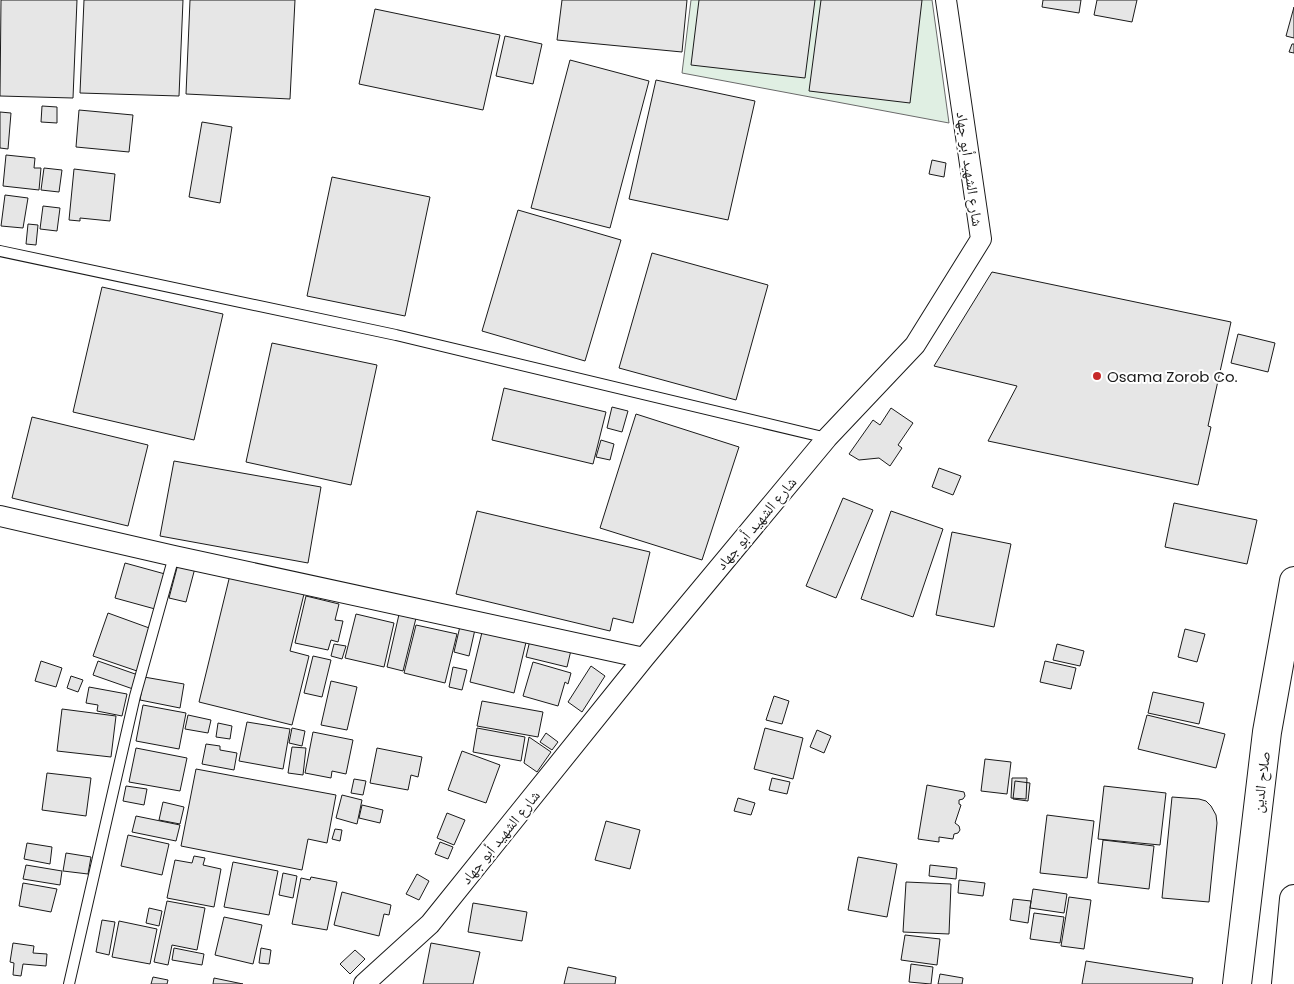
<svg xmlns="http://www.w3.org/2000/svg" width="1294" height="984" viewBox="0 0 1294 984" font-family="Poppins,'Noto Naskh Arabic',sans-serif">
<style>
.green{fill:#e0efe3;stroke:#6a6a6a}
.building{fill:#e6e6e6;stroke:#1a1a1a}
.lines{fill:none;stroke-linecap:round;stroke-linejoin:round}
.lane-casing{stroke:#1a1a1a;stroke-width:12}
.street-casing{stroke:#1a1a1a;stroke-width:22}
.highway-casing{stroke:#1a1a1a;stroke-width:30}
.lane{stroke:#fff;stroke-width:10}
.street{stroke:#fff;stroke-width:20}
.highway{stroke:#fff;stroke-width:28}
.poi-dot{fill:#c62828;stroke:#fff;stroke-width:2}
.labels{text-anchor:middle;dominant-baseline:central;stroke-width:4;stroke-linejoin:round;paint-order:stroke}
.street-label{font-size:15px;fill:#1a1a1a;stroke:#fff}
.poi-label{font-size:15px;fill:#1a1a1a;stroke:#fff;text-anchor:start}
</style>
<rect width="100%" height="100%" fill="#fff"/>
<path class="green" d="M691,0H932L949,123L682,73Z"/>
<path class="building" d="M1,0H77L73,98L0,96Z
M84,0H183L179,96L80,93Z
M190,0H295L290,99L186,94Z
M562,0H687L682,52L557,40Z
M699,0H815L805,78L691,65Z
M821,0H922L910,103L809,91Z
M1043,0H1081L1079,13L1042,7Z
M1097,0H1137L1132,22L1094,15Z
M1294,7V38L1286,36Z
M375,9L500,35L483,110L359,84Z
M505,36L542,44L533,84L496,76Z
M1292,44H1294V53L1289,52Z
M570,60L649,81L610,228L531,208Z
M656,80L755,101L728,220L629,199Z
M42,106L57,107V123L41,122Z
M79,110L133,115L129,152L76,147Z
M0,112L11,113L8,149L0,148Z
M202,122L232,127L220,203L189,197Z
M6,155L35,158L34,168H41L39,190L3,186Z
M932,160L946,163L944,177L929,174Z
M44,168L62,170L59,192L41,190Z
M74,169L115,174L110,221L80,218V221L69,220Z
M332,177L430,197L405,316L307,296Z
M5,195L28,198L23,228L1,226Z
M43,206L60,208L57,231L40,229Z
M518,210L621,240L585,361L482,331Z
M28,224L38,225L36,245L26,244Z
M652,253L768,285L736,400L619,368Z
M992,272L1231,322L1208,426L1211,427L1198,485L988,441L1017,386L934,366Z
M102,287L223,314L194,440L73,412Z
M1238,334L1275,343L1268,372L1231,363Z
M272,343L377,365L351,485L246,462Z
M504,388L606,412L593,464L492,440Z
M612,407L628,411L622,432L607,428Z
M891,408L913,423L898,445L902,448L890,466L879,458L859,460L849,454L873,420L880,425Z
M636,414L739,447L702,560L600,528Z
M32,417L148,445L128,526L12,498Z
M601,440L614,444L610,460L596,457Z
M174,461L321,487L308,563L160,536Z
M939,468L961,476L953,495L932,487Z
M843,498L873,510L836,598L806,586Z
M1174,503L1257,520L1247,564L1165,547Z
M477,511L650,552L633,623L613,618L610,631L456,594Z
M891,511L943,529L913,617L861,599Z
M952,532L1011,544L994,627L936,615Z
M125,563L165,574L155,609L115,598Z
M178,564L195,568L186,602L169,598Z
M230,575L304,594L290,651L309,656L292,725L199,702Z
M306,596L339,604L335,620L343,621L338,642L331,640L328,650L295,643Z
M400,610L417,614L403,671L387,667Z
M108,613L152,629L137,671L93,656Z
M356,614L394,623L384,667L345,658Z
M461,622L476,625L469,656L454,652Z
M416,625L457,634L445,683L404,673Z
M483,628L527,638L514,693L470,682Z
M1185,629L1205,634L1197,662L1178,657Z
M531,636L572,646L567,667L526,657Z
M334,644L346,646L342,659L331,656Z
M1057,644L1084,651L1080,666L1053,660Z
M313,656L331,660L322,697L304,693Z
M41,661L62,668L56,687L35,681Z
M98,661L138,675L133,689L93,675Z
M1045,661L1076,668L1071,689L1040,682Z
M533,662L571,673L568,684L565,682L558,706L523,696Z
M591,666L605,676L582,712L568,702Z
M453,667L467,670L462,690L449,687Z
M71,676L83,680L78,692L67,688Z
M144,677L184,684L180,708L140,700Z
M331,681L357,687L347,730L321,725Z
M89,687L127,694L122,716L97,711L98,705L86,703Z
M1153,692L1204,703L1199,724L1148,713Z
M774,696L789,701L782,724L766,720Z
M482,701L543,712L538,737L477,726Z
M143,705L186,713L179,749L136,741Z
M62,709L116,716L111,757L57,751Z
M188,715L211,720L208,733L185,729Z
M1147,715L1225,734L1216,768L1138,749Z
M247,722L290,729L283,769L239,761Z
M218,723L232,726L230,739L216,737Z
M292,728L305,731L302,746L289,743Z
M477,728L525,737L521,761L473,752Z
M765,728L803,738L793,779L754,769Z
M817,730L831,736L824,753L810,747Z
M313,732L353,740L346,774L332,771L331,778L305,773Z
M546,733L558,742L552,750L540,742Z
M529,737L551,752L537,772L524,763Z
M206,744L220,746V750L237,753L234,770L202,764Z
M292,747L306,748L303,775L288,773Z
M136,748L187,758L180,791L129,782Z
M377,748L422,757L418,777L411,775L408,790L370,783Z
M462,751L500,765L486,803L448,790Z
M985,759L1011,762L1007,794L981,791Z
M196,769L336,795L327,843L308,839L302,870L181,846Z
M47,773L91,778L86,816L42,810Z
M772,778L790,782L787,794L769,790Z
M1012,778H1027L1026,799L1011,798Z
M354,779L366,781L363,795L351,793Z
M1015,781L1030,783L1028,801L1013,799Z
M927,785L964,792L965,796L963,799L959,800V804L961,805L955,823L959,826L960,830L958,833L954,834L953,839L939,837V842L918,839Z
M126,786L147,789L144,805L123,801Z
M1104,786L1166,793L1160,845L1098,839Z
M342,795L362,800L357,824L336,818Z
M1172,797L1199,799L1206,801L1211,806L1216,815L1217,823L1209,902L1162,898Z
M738,798L755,803L751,815L734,811Z
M163,802L184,807L180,824L159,820Z
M362,805L383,810L380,823L359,818Z
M447,813L465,820L454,845L437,838Z
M1047,815L1094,821L1087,878L1040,873Z
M136,816L180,825L176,841L132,832Z
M606,821L640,830L630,869L595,860Z
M335,829L342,830L340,841L332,839Z
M128,835L169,844L162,875L121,866Z
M1103,840L1154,846L1149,889L1098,883Z
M440,842L453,847L448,859L435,854Z
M27,843L52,847L50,864L24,859Z
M66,853L91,857L88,874L63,871Z
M194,856L205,858L203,865L221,869L214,907L167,898L175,860L192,863Z
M858,857L897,864L887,917L848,910Z
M233,862L278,871L269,915L224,907Z
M26,865L62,871L60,885L23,879Z
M930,865L957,868L956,879L929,876Z
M283,873L297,876L293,898L279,895Z
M417,874L429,881L419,900L406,894Z
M311,877L337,882L327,930L292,924L301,878L310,880Z
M959,880L985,883L983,896L958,893Z
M906,882L951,884L949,934L903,932Z
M23,883L57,889L51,912L19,906Z
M1033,889L1067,894L1064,913L1030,908Z
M342,892L391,905L389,915L384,914L379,936L334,925Z
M1069,897L1091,900L1084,949L1061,946Z
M1013,899L1031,901L1028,923L1010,920Z
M167,901L205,908L197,950L172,945L168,965L154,962Z
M473,903L527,912L522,941L468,932Z
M149,908L162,911L159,926L146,923Z
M1034,913L1064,917L1060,943L1030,939Z
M224,917L262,925L253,964L215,955Z
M102,920L115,922L109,955L96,952Z
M119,921L157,929L150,964L112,957Z
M905,935L940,939L937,965L901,960Z
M13,943L34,946L33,953L47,954L46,966L23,964L21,976L13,975L14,963L10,962Z
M431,943L480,952L473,984H423Z
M174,948L204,954L202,965L172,960Z
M261,948L271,950L269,964L259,963Z
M355,950L365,959L350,974L340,964Z
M1086,961L1193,978L1192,984H1082Z
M911,964L933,967L931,984L909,982Z
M568,967L616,977L615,984H564Z
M940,974L963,978L962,984H938Z
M153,977L168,980L167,984H151Z
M214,978L243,984H213Z"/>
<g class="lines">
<g class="lane-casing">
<path id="lane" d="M0,251L396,335L827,438
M69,984L135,696L174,556"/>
</g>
<g class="street-casing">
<path id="street" d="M0,516L174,556L644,658
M364,984L430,924L644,658L827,438L915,345L981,239L946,0"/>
</g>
<g class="highway-casing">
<path id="highway" d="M1237,984L1267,732L1294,581
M1286,984L1294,899"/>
</g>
<use href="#lane" class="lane"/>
<use href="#street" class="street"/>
<use href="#highway" class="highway"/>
</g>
<circle class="poi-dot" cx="1097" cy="376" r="5"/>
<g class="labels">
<g class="street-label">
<text transform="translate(970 169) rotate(82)">شارع الشهيد أبو جهاد</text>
<text transform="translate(756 523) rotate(-50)">شارع الشهيد أبو جهاد</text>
<text transform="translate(1261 782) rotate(-83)">صلاح الدين</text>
<text transform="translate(500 837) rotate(-51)">شارع الشهيد أبو جهاد</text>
</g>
<g class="poi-label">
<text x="1107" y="376">Osama Zorob Co.</text>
</g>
</g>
</svg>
